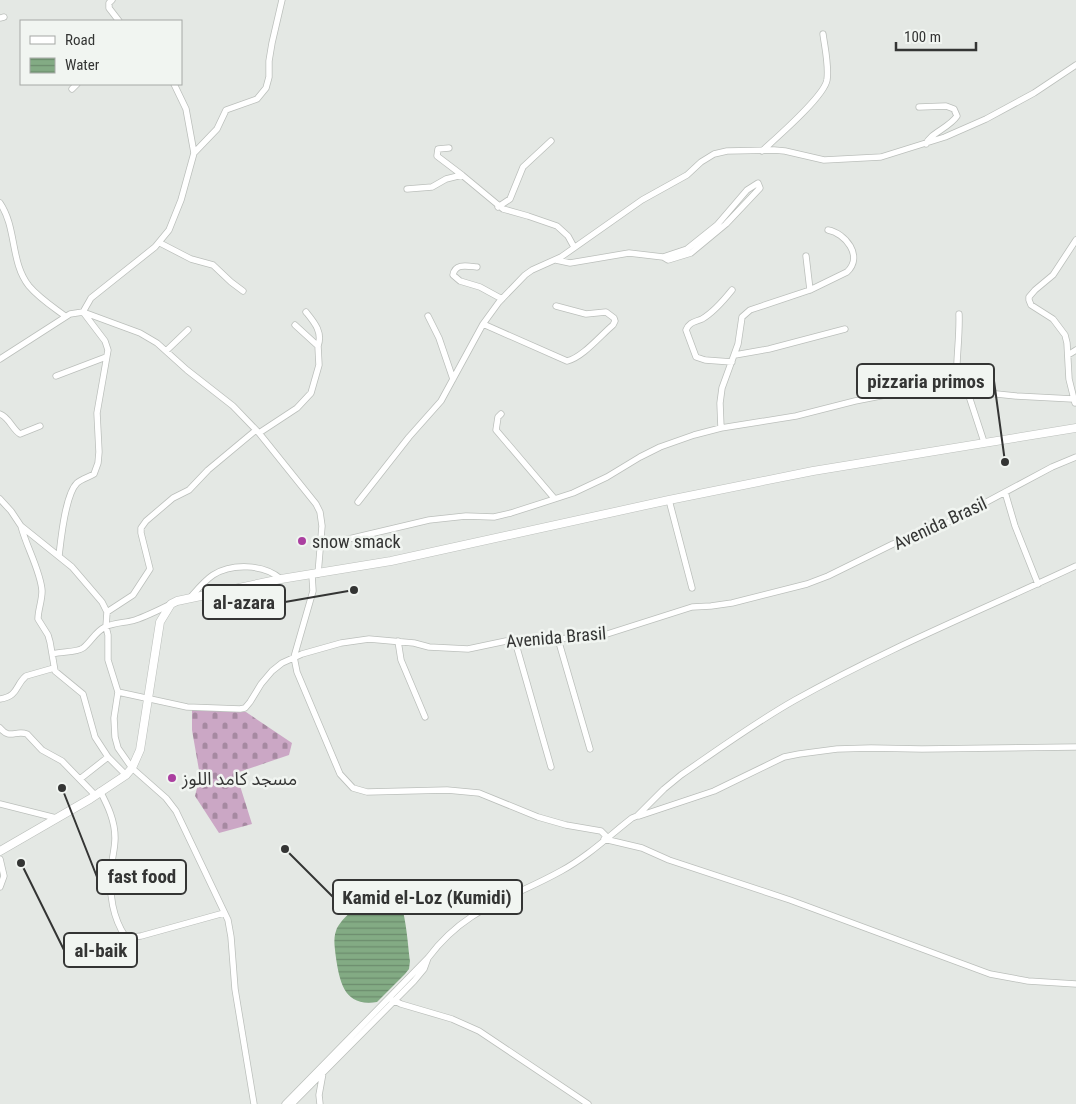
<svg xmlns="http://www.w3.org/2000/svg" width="1076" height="1104" viewBox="0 0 1076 1104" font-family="'Roboto Condensed','Noto Sans Arabic',sans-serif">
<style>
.cemetery{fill:url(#cemetery-stones)}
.water{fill:url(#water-rules)}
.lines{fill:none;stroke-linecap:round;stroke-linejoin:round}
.minor-casing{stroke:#bbbfbb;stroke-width:7}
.secondary-casing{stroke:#bbbfbb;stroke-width:9}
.minor{stroke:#fff;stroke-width:5.5}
.secondary{stroke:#fff;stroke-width:8}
.poi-dot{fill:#ab3fa0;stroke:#f1f5f1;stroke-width:2}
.labels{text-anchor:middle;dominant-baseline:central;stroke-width:5;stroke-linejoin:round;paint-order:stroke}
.street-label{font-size:18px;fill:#343534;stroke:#f1f5f1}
.poi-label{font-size:18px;fill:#343534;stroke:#f1f5f1;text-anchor:start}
.leader{fill:none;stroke:#343534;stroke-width:2}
.callout-dot{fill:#343534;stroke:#f1f5f1;stroke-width:2}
.callout{fill:#f1f5f1;stroke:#343534;stroke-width:2}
.callout-label{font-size:19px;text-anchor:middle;font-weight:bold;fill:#343534}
</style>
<defs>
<pattern id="cemetery-stones" width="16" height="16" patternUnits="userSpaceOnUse" patternTransform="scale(1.25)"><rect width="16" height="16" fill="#cba7c5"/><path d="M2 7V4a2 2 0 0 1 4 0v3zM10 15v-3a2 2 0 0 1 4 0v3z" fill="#a689a1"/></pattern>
<pattern id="water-rules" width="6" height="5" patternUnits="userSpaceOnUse" patternTransform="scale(1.25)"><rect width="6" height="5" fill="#83ab84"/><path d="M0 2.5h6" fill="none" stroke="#6c8c6d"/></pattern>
</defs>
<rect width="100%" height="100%" fill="#e4e8e4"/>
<path class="cemetery" d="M212,708L246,712L292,743L289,755L236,773L252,824L219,833L195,796L200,776L192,730V710Z"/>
<path class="water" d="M378,891C386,892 394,894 399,901C406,912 408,947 410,961L409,969L405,974L377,1002C345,1007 340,984 336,958C335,949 333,939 336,931C340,917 367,900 378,891Z"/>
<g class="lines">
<g class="minor-casing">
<path id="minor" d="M112,0L109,3V8L119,21
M0,18L4,17
M72,89L77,84
M919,107L946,106L954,109L957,116C949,128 930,133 926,144
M449,148L438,149L437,156L462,175
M762,151C776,138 824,97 827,80C829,65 825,49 823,34
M194,153L217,129L226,110L257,99L266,88L269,77V61L272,43L282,0
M407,189L432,187L446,179L462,175L503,209L528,216L557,226L568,236L574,247
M0,203C17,228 10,262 29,286C39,298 53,307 65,316
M498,207L510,199L523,167L551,141
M160,243L191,259L213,265L231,282L243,291
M556,260L570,263L629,253L663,257L668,260L691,253L726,224L760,188L758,183L747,190L717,225L687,249L663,257
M477,267C467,266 455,263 453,275L460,281L480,287L502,299
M810,290L847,272C864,256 845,233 828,230
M83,312L91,298L155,247L169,230L181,200L194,153L186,109L174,84
M306,312C314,322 323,332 318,346
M428,316L439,338L453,379
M483,324L499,302L525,275L532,270L561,257L642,200L687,175L701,162L714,154L727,151L774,150L785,151L824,160L881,157L945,137L986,119L1034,93L1076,65
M166,351L188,330
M735,355L769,349L845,329
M1068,355L1076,350
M0,359L70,314L83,312L140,333L157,343L187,370L233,406L259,433L316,504L320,512L322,526L318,574
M732,362L705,360L696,357L686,330C689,322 695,322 702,319C714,312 724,300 732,290
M56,376L106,357
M957,390C955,364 960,340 959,314
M967,390L984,442
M1075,403L1069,379L1067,343L1065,335L1053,319L1031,305L1029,300V297L1035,290L1053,275L1076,240
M0,414C9,417 12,429 20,434L40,426
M501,414L498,417L496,430L554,498
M721,428L720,403L722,388L738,344L742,317L750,310L810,290L806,256
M259,433L297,408L311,393L319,365L318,346L295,325
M1005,492L1015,526L1038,584
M0,499L11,511L21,526L72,567L102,602L107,612L106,627L108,635V660L118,692L114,718L115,737L118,748L132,768L166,798L176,811L228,920L231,937L235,989L254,1104
M669,500L692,588
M358,502L409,437L441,401L483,324L567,361C582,358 601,335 613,325L615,321L614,318L606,312L586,314L556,306
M21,526C26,546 41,572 42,591C42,601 38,610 38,619L48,635L50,642L55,671L83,694L95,737L108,757L126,775
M319,546L429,520L466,516L494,517L511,513L573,493L607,477L640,457L660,447L694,435L721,428L796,416L855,401L901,392L922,389H948L1016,396L1073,399
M59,556C61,539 65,495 77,483C81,479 89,477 94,474L98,463L99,452L97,413L108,350L105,341L83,312
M312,575L313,591L294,657L297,672L340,774L353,788L367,792L447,790L479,793L538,817L566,825L601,831L607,837
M190,598C197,590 204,581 213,575C232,563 264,564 281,579
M107,612L133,595L150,569L141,533V528L146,521L173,498L189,490L208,470L256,430
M558,639L590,749
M398,641L401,660L425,717
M515,641L551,767
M53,654C61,651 76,653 83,648C91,642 95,632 105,627C115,622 126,623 135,620C147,616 159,610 171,604
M118,692L187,707L240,709L245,708L250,702L261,684L272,671L282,663L302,654L341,643L369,639L414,643L429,647L468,649L506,641H533L604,635L692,607L711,606L732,603L807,584L828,576L893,544L951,521L1052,467L1076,457
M0,699C19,696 15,685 26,676L54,668
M0,728C10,740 15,730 27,734L42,750L62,761L95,795
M80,779L108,757
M100,791C108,806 115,821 115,838C115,850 111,861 111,873C109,894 113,918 125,936L133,937L141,936L224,913
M0,804L56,818
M639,816L714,791L784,757L799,754L837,749L871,748L922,749L1076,747
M604,839L642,848L669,860L790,900L990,974L1028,981L1076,984
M0,859L4,876L0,887
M389,998L401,1004L452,1019L479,1031L588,1104
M285,1104L428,958C466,907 509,900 561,871C587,857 609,836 632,818L637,816L664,789L681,775C719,749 756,722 795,700C886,649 982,610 1076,566
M292,1104L414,981L424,969L428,958
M320,1104L319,1095L323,1073"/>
</g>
<g class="secondary-casing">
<path id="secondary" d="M0,851L90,799L126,775L132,768L140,750L160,622L171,604L177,601L281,579L391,561L669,500L813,471L1076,428"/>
</g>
<use href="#minor" class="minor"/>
<use href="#secondary" class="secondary"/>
</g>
<g class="poi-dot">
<circle cx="302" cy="541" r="5"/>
<circle cx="172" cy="778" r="5"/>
</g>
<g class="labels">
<g class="street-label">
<text transform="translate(940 523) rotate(-25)">Avenida Brasil</text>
<text transform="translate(556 637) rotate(-5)">Avenida Brasil</text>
</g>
<g class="poi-label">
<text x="312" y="541">snow smack</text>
<text x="182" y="778">مسجد كامد اللوز</text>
</g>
</g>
<path class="leader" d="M1005 462L994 381M354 590L285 602M62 788L97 877M285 849L333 897M21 863L64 950"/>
<g class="callout-dot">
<circle cx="1005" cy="462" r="5"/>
<circle cx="354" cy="590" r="5"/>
<circle cx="62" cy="788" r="5"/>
<circle cx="285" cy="849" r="5"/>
<circle cx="21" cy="863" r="5"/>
</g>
<g class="callout">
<rect x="857" y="364" width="137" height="34" rx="5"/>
<rect x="203" y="585" width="82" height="34" rx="5"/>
<rect x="97" y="860" width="89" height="34" rx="5"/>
<rect x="333" y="880" width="189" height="34" rx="5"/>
<rect x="64" y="933" width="73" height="34" rx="5"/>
</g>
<g class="callout-label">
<text x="926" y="388">pizzaria primos</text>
<text x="244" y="609">al-azara</text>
<text x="142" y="883">fast food</text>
<text x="427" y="904">Kamid el-Loz (Kumidi)</text>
<text x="101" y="957">al-baik</text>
</g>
<rect x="20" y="20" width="162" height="65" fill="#f1f5f1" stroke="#a5a8a5"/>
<rect x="30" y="36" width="25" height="8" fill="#ffffff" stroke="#a5a8a5"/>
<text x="65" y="45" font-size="15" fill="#343534">Road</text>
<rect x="30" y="58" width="25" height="15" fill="url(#water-rules)" stroke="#a5a8a5"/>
<text x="65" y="70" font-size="15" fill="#343534">Water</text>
<path d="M896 42v8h80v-8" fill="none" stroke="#343534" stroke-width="2.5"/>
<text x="904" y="42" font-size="15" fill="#343534" stroke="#f1f5f1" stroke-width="4" paint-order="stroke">100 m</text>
</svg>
